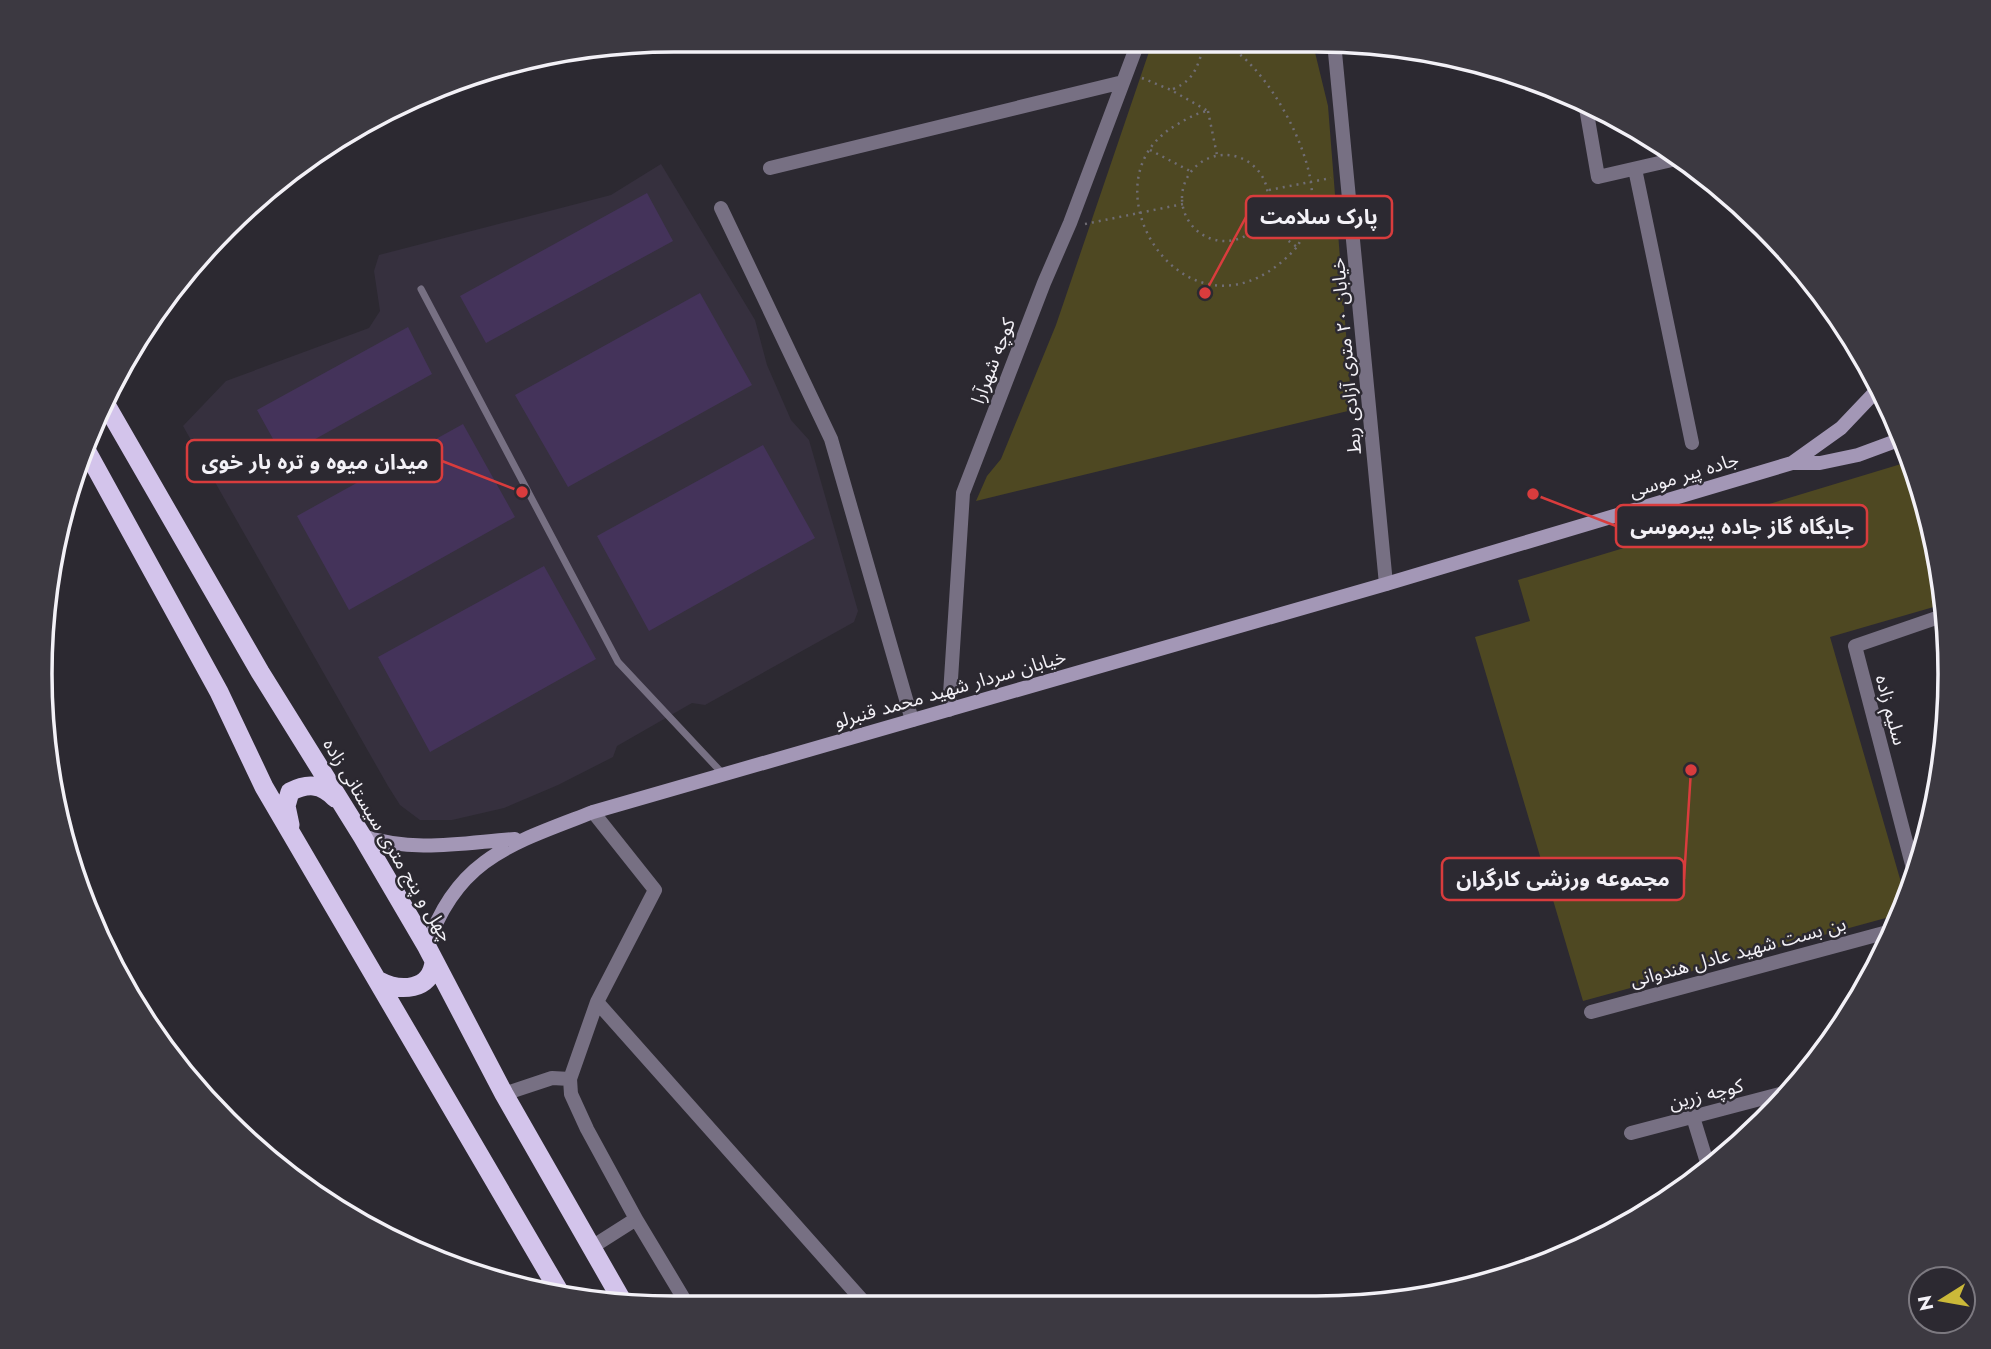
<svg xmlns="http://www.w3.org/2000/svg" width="1991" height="1349" viewBox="0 0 1991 1349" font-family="Jost,'Noto Sans Arabic',sans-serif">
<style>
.built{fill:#36303e}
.green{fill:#4e4822}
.building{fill:#44335a}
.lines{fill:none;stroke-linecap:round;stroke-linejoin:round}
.path{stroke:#706d74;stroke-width:2.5;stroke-dasharray:2 5;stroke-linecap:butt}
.service{stroke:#777083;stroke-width:7}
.minor{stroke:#777083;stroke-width:14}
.tertiary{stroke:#777083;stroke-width:14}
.secondary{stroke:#a397b6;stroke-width:14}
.trunk{stroke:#d3c4eb;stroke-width:19}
.labels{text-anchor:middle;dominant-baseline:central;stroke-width:5;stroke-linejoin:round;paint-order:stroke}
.street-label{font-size:19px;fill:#f3f1f7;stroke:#2c2931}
.rim{fill:none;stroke:#f3f1f7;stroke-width:3.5}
.leader{fill:none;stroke:#d93c3d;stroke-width:2.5}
.callout-dot{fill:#d93c3d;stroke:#2c2931;stroke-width:2.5}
.callout{fill:#2c2931;stroke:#d93c3d;stroke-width:2.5}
.callout-label{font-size:21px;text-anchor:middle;font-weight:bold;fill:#f3f1f7}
</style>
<rect width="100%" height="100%" fill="#2c2931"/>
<path class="built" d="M661,164L755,320L767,365L791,420L809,440L858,611L854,622L705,705L692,703L617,746L613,757L558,785L504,808L452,820H420L400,805L388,786L183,426L226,381L369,328L380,311L374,271L379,255L611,195Z"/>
<path class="green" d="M1153,40H1312L1328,106L1352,410L976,501L987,476L1001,459L1056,325Z
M1911,461L1938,550L1944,604L1830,637L1907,903L1904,913L1583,1001L1475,637L1530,621L1518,580Z"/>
<path class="building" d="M647,193L673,241L486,343L460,296Z
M700,293L752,385L568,487L515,395Z
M408,327L432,374L283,457L257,410Z
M463,424L515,517L349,610L297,516Z
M763,445L815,538L649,631L597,536Z
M544,566L596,659L430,752L378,657Z"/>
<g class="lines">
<path class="path" d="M1213,40L1223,43L1238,40
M1223,43C1266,64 1315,153 1312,202C1310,218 1305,233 1297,247L1261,221
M1142,78L1171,90L1208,111C1195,113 1181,122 1170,129C1080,190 1193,362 1297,247
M1173,89C1198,79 1197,62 1207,40
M1208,111L1217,155
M1150,150L1190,171
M1182 198a43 43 0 1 1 86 0a43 43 0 1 1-86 0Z
M1269,190L1331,178
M1085,224L1183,204"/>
<path class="service" d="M421,289L618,662L723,774"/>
<path class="minor" d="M1585,102L1598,177L1672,160
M770,168L1123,82
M1635,169L1692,443
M721,208L831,439L912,720
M949,710L963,493L1044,283L1070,223L1139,40
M593,812L655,890L597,1002L870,1309
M1915,876L1855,646L1945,615
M597,1002L570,1079L571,1094L587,1129L636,1219L690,1309
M1591,1012L1895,930
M504,1094L552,1078L570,1079
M1693,1117L1709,1169
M1631,1133L1791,1091
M592,1247L636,1219"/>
<path class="tertiary" d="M1334,42L1386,584"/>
<path class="secondary" d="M1792,463L1841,428L1879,388
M362,836C415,853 461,843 515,839
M427,947C456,858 513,843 593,812L1386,584L1792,463H1820L1858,455L1904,438"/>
<path class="trunk" d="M105,403L260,672L362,836L427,947L504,1094L624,1304
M85,448L219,692L264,787L563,1298
M290,825L286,806L290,792C307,783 321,783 335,798
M379,981C400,992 431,991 434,962"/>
</g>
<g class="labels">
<g class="street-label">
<text transform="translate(1346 356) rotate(-95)">خیابان ۲۰ متری آزادی ربط</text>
<text transform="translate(993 361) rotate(-69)">کوچه شهرآرا</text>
<text transform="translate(1684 475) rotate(-17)">جاده پیر موسی</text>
<text transform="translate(950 689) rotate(-16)">خیابان سردار شهید محمد قنبرلو</text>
<text transform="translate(1891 710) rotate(75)">سلیم زاده</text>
<text transform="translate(388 840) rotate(59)">چهل و پنج متری سیستانی زاده</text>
<text transform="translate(1738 952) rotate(-15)">بن بست شهید عادل هندوانی</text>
<text transform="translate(1706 1094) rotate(-14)">کوچه زرین</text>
</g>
</g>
<path d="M0 0H1991V1349H0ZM674 52H1316A622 622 0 0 1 1938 674V674A622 622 0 0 1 1316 1296H674A622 622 0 0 1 52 674V674A622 622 0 0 1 674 52Z" fill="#3c3941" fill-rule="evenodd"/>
<path class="rim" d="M674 52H1316A622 622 0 0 1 1938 674V674A622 622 0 0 1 1316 1296H674A622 622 0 0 1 52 674V674A622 622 0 0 1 674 52Z"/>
<path class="leader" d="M1205 293L1246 217M522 492L442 461M1533 494L1616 526M1691 770L1684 879"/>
<g class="callout-dot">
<circle cx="1205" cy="293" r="7"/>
<circle cx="522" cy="492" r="7"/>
<circle cx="1533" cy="494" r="7"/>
<circle cx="1691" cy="770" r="7"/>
</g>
<g class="callout">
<rect x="1246" y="196" width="146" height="42" rx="7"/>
<rect x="187" y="440" width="255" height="42" rx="7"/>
<rect x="1616" y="505" width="251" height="42" rx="7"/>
<rect x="1442" y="858" width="242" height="42" rx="7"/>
</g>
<g class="callout-label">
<text x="1319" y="224">پارک سلامت</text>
<text x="315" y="469">میدان میوه و تره بار خوی</text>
<text x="1742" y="534">جایگاه گاز جاده پیرموسی</text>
<text x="1563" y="886">مجموعه ورزشی کارگران</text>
</g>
<g transform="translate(1942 1300) rotate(259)"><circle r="33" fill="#2c2931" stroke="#7c7980" stroke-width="2"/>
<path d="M0-5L12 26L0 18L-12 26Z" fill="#cbb939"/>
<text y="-10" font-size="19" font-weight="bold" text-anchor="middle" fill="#f3f1f7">N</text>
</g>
</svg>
